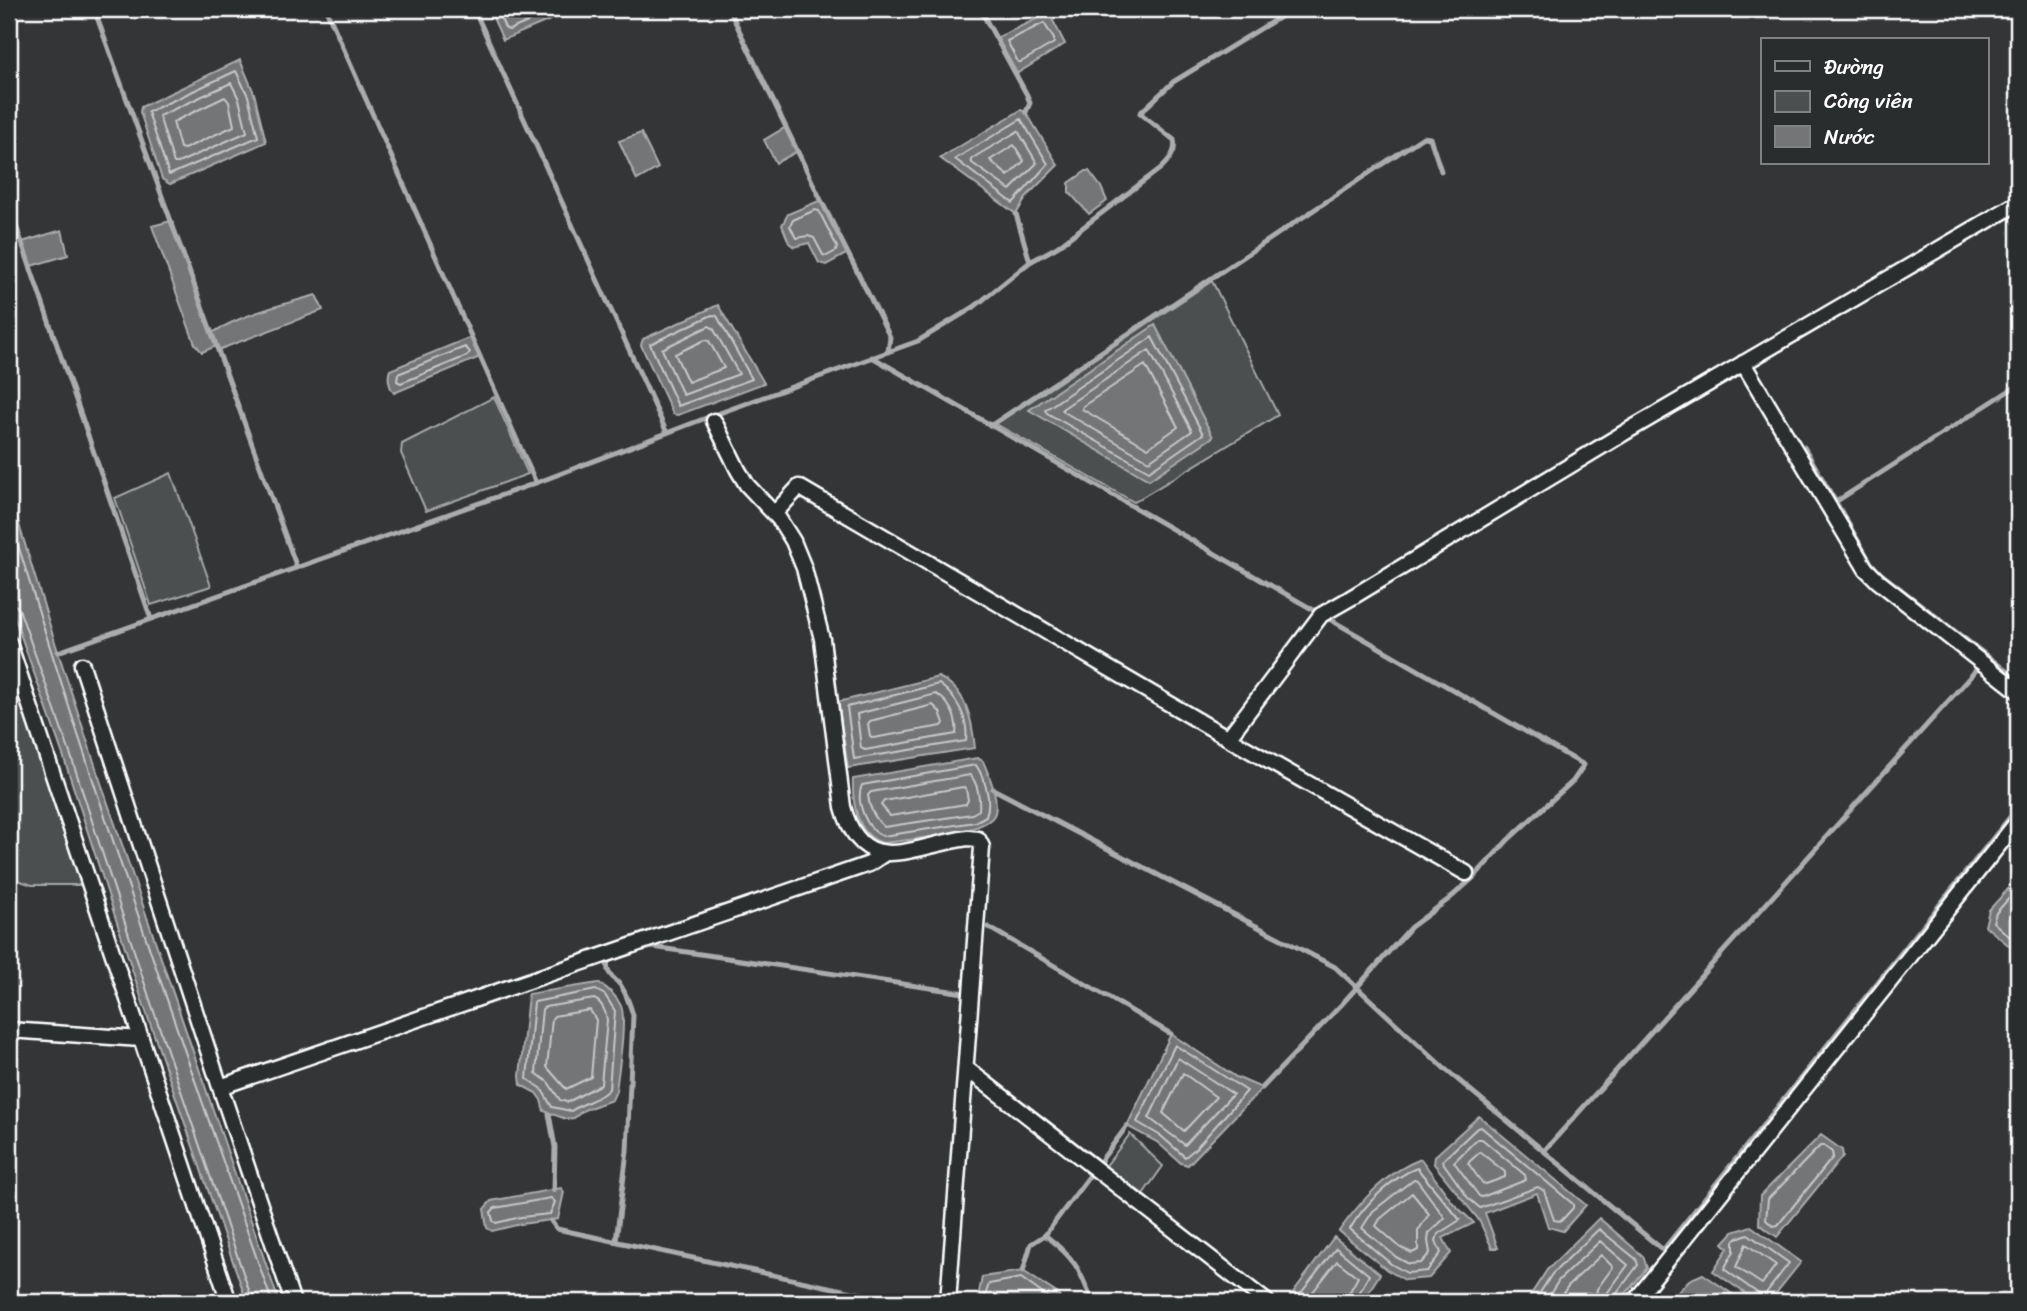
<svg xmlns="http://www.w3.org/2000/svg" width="2027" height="1311" viewBox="0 0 2027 1311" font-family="Sriracha,sans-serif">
<rect width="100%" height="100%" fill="#333536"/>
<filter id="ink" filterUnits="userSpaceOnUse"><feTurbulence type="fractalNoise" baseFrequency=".0143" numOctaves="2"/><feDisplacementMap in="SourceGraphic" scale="14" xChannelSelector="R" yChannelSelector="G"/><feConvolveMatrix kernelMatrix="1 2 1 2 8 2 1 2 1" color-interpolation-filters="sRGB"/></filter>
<g filter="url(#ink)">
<!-- green -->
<path fill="#4c4f50" stroke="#a6a7a8" stroke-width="2" d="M1212,281L1278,415L1134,502L996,424Z
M494,397L528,474L426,511L401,453L402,444Z
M171,473L211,586L151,605L115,498Z
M9,668L81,885H32L9,877Z
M1130,1134L1163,1166L1143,1194L1105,1167Z"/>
<!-- water -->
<path fill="#737576" stroke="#abacad" stroke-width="2" d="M489,9H576L503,40Z
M1049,13L1065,44L1016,74L996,38Z
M240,60L254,93L266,142L170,184L162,179L140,112L141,107Z
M1021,110L1026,112L1058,165L1028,195L1016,214L940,158Z
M786,127L798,151L776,163L764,140Z
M641,133L658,168L637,180L619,141Z
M1086,171H1089L1101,187L1107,201L1089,214L1069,192V183Z
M821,200L848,253L826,265L819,263L809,243L794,247L789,243L782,225L788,214Z
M171,221L212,333C243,314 281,305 316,295L323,310L218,350L216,346L202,352L195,344L152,226Z
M62,230L68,255L31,266L22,242Z
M718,305L764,383L678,415L673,414L641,345L643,339Z
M1155,325L1213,437L1149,480L1029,410Z
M471,337L480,357L394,393C389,387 387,377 390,370Z
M9,492L58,652L102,786L279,1302H247L142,1000L63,755L9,602Z
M938,677C967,689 972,720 975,748L848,768L838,702Z
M977,758L983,761C989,776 999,796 995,813C990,834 904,840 883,843C857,836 852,803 853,779Z
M2018,878V953L1985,926L1989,910Z
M598,983C608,988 616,995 621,1006C627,1021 618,1073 616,1091L612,1100L584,1110L574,1118L566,1119L544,1111L541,1100L536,1093L521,1085L520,1076L528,994Z
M1171,1034L1236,1077L1262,1088L1188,1165L1181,1163L1157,1142L1127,1126Z
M1479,1116L1586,1205L1563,1231L1548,1227L1537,1193L1485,1213L1498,1248H1492L1479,1220L1434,1164L1435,1156Z
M1821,1135L1842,1150L1843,1156L1777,1237L1759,1224L1760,1196Z
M1421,1159L1453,1203L1474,1223L1443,1238L1451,1253L1429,1278L1405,1280L1387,1270L1339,1231C1361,1201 1386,1172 1421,1159Z
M561,1188L564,1192L558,1219L521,1224L492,1231L487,1228L484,1209L491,1201Z
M1599,1218L1643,1256L1647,1268L1619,1302H1526L1547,1270Z
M1751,1226L1801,1262L1769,1302H1758L1713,1271L1728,1248L1723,1243L1733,1232Z
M1334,1237L1380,1274L1362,1302H1286Z
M1023,1271L1058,1294L1062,1302H961L978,1298L982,1277Z
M1703,1274L1744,1302H1669L1689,1280Z"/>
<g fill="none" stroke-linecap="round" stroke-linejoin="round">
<!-- shore -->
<path stroke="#c7c8c8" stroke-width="2" d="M497,9L505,28L509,30L558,9
M1044,23L1054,39V43L1021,62H1018L1007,41Z
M236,71L248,96L258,137L169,175L148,112Z
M231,83L239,99L247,132L178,163H174L159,116Z
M225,97L229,102L234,126L184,149L180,148L173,122Z
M1021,119L1048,164L1013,203L955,159Z
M1018,131L1037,163L1010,190L972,163L971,159Z
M1014,145L1024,161L1008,176L990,160Z
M815,210L819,211L837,247L836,251L827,256L823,255L814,238L808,236L796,238L790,226L793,220Z
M712,315L717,316L752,379L678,406L650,344Z
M709,326L713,328L739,374L683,395L662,349Z
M1152,337L1203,434L1149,471L1047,413L1045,410Z
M705,340L709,341L724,368L688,382L675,354Z
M465,347L470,352L467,356L401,383L397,381L398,374Z
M1149,350L1192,431L1149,461L1064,412L1062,409Z
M1145,365L1178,427L1148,448L1082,409L1083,406Z
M9,515C89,780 181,1041 272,1302
M9,604L15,605L19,609L70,753L149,997L253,1302
M939,684C957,697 969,719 966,741L854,759L847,707Z
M936,694C950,702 958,719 956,734L865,750L861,748L857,714Z
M933,705L940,712L944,723L942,726L873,738L870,736L868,724L870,721Z
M976,765C985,779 992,800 986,816L975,822L883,836C866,830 855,801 862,785Z
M970,775C978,783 980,798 979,810L972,814L884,827C875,819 869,807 868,795L871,792Z
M963,787L966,789L968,800L966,804L890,816L881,805L884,801Z
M2018,888L1996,913L1993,922L2018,944
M596,990L605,995L615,1011L609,1089C601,1099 582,1103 571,1111L552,1107L541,1088L527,1079L534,1002Z
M594,999C602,1002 606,1012 607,1020L601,1084L568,1102L560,1100L548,1082L536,1073L542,1009L545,1007Z
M590,1010L596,1020L591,1077L566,1089L547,1067L552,1019L554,1016Z
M1175,1045L1247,1091L1195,1149L1185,1157L1161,1136L1137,1122Z
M1178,1058L1233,1094L1185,1145L1149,1118Z
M1183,1073L1216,1097L1184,1131L1163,1113Z
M1481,1127L1573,1204V1208L1561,1221L1554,1220L1544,1191L1538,1187L1480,1208L1468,1198L1442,1161L1477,1128Z
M1477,1139H1482L1525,1175L1526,1180L1482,1197L1479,1196L1454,1162Z
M1820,1146H1824L1832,1152L1833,1157L1778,1225L1773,1226L1766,1220L1768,1199Z
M1480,1152L1505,1172V1177L1486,1184L1482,1183L1468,1163Z
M1417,1168L1460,1220L1438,1234L1436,1241L1441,1253L1427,1271L1407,1273L1391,1264L1350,1229C1363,1206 1392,1177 1417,1168Z
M1414,1179L1417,1180L1445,1218L1429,1233L1428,1241L1430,1253L1421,1263L1409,1264L1396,1257L1362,1228L1373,1211Z
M1412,1193L1429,1214L1418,1231V1250L1412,1253L1401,1248L1376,1226L1380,1219Z
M551,1198L555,1202L550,1214L521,1217L496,1223L493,1221L491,1212L495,1208Z
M1748,1234L1789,1263L1763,1297L1724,1269L1734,1251V1241L1737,1238Z
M1746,1244L1776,1265L1762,1284L1736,1267Z
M983,1302L989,1284L1021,1278L1054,1302
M1294,1302L1336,1248L1369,1275L1357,1297V1302
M1305,1302L1337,1261L1358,1277L1349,1293L1348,1302
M1534,1302L1552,1274L1599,1229L1636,1259L1638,1265L1615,1296L1614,1302
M1545,1302L1559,1280L1600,1241L1628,1265L1608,1292L1605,1302
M1557,1302L1568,1286L1601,1255L1613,1267L1597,1289L1595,1302"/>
<!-- stream -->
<path stroke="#abacad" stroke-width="5" d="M94,9L297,568
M326,9L536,483
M474,9L667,433
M729,9L821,200L884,325L890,337L888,352
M980,9L1027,95L1030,103L1026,112
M9,205L151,619
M1016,214L1030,262
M872,357L1584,765L1573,781L1508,840L1473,878L1449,899L1411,927L1341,1005L1262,1088
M990,426L1423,137L1430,138L1441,171
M1804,447L1871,563L1880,573L2018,680
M1837,501L2018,385
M58,652L536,483L706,418L918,341L974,307L1030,262L1057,247L1161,168C1169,160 1177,152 1174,140L1140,113L1173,82L1293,9
M993,789L1335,967L1445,1069L1663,1250L2018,807
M988,927L1171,1034
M638,950L653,947L964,993
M612,959L608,961C605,974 614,977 621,986C627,995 630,1005 633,1015L627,1151L616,1241
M1012,1095L1100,1163
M549,1114L555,1147L554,1190
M1544,1151L1978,668
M551,1221L557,1229L899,1302
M1045,1235C1074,1258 1080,1268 1092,1302
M1023,1271L1031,1244L1045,1235L1127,1126"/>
<defs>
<path id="street" d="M1743,363L1866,569L1878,581L2018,691
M714,421L738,470L747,485L779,519L793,541L804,568L822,639L843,807C863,881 914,845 968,838L978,839L982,847L948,1302
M774,514L799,487L1228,738L1466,873
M9,643L229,1302
M82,665L220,1087L293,1302
M1228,738L1321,615L1349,599L1629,430L2018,203
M9,1030L141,1039
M967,1069L1267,1302
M220,1087L869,864L884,854
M1634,1302L2018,821"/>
</defs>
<!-- street casing -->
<use href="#street" stroke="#fff" stroke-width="19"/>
<!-- street -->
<use href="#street" stroke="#2a2d2e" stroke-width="14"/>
</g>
</g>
<!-- margin -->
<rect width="2027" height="1311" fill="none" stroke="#2a2d2e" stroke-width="35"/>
<rect x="18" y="18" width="1992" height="1276" fill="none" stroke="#fff" stroke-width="2.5" filter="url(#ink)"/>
<!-- legend -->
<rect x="1761" y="38" width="228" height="126" fill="#2a2d2e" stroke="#7f8182" stroke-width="2"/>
<rect x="1775" y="61" width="35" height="10" fill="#2a2d2e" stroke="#7f8182" stroke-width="2"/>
<text x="1824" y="74" font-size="21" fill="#ffffff">Đường</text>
<rect x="1775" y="91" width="35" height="21" fill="#4c4f50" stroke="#7f8182" stroke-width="2"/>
<text x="1824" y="108" font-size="21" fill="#ffffff">Công viên</text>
<rect x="1775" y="126" width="35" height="21" fill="#737576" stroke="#7f8182" stroke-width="2"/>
<text x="1824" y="144" font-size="21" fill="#ffffff">Nước</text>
</svg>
